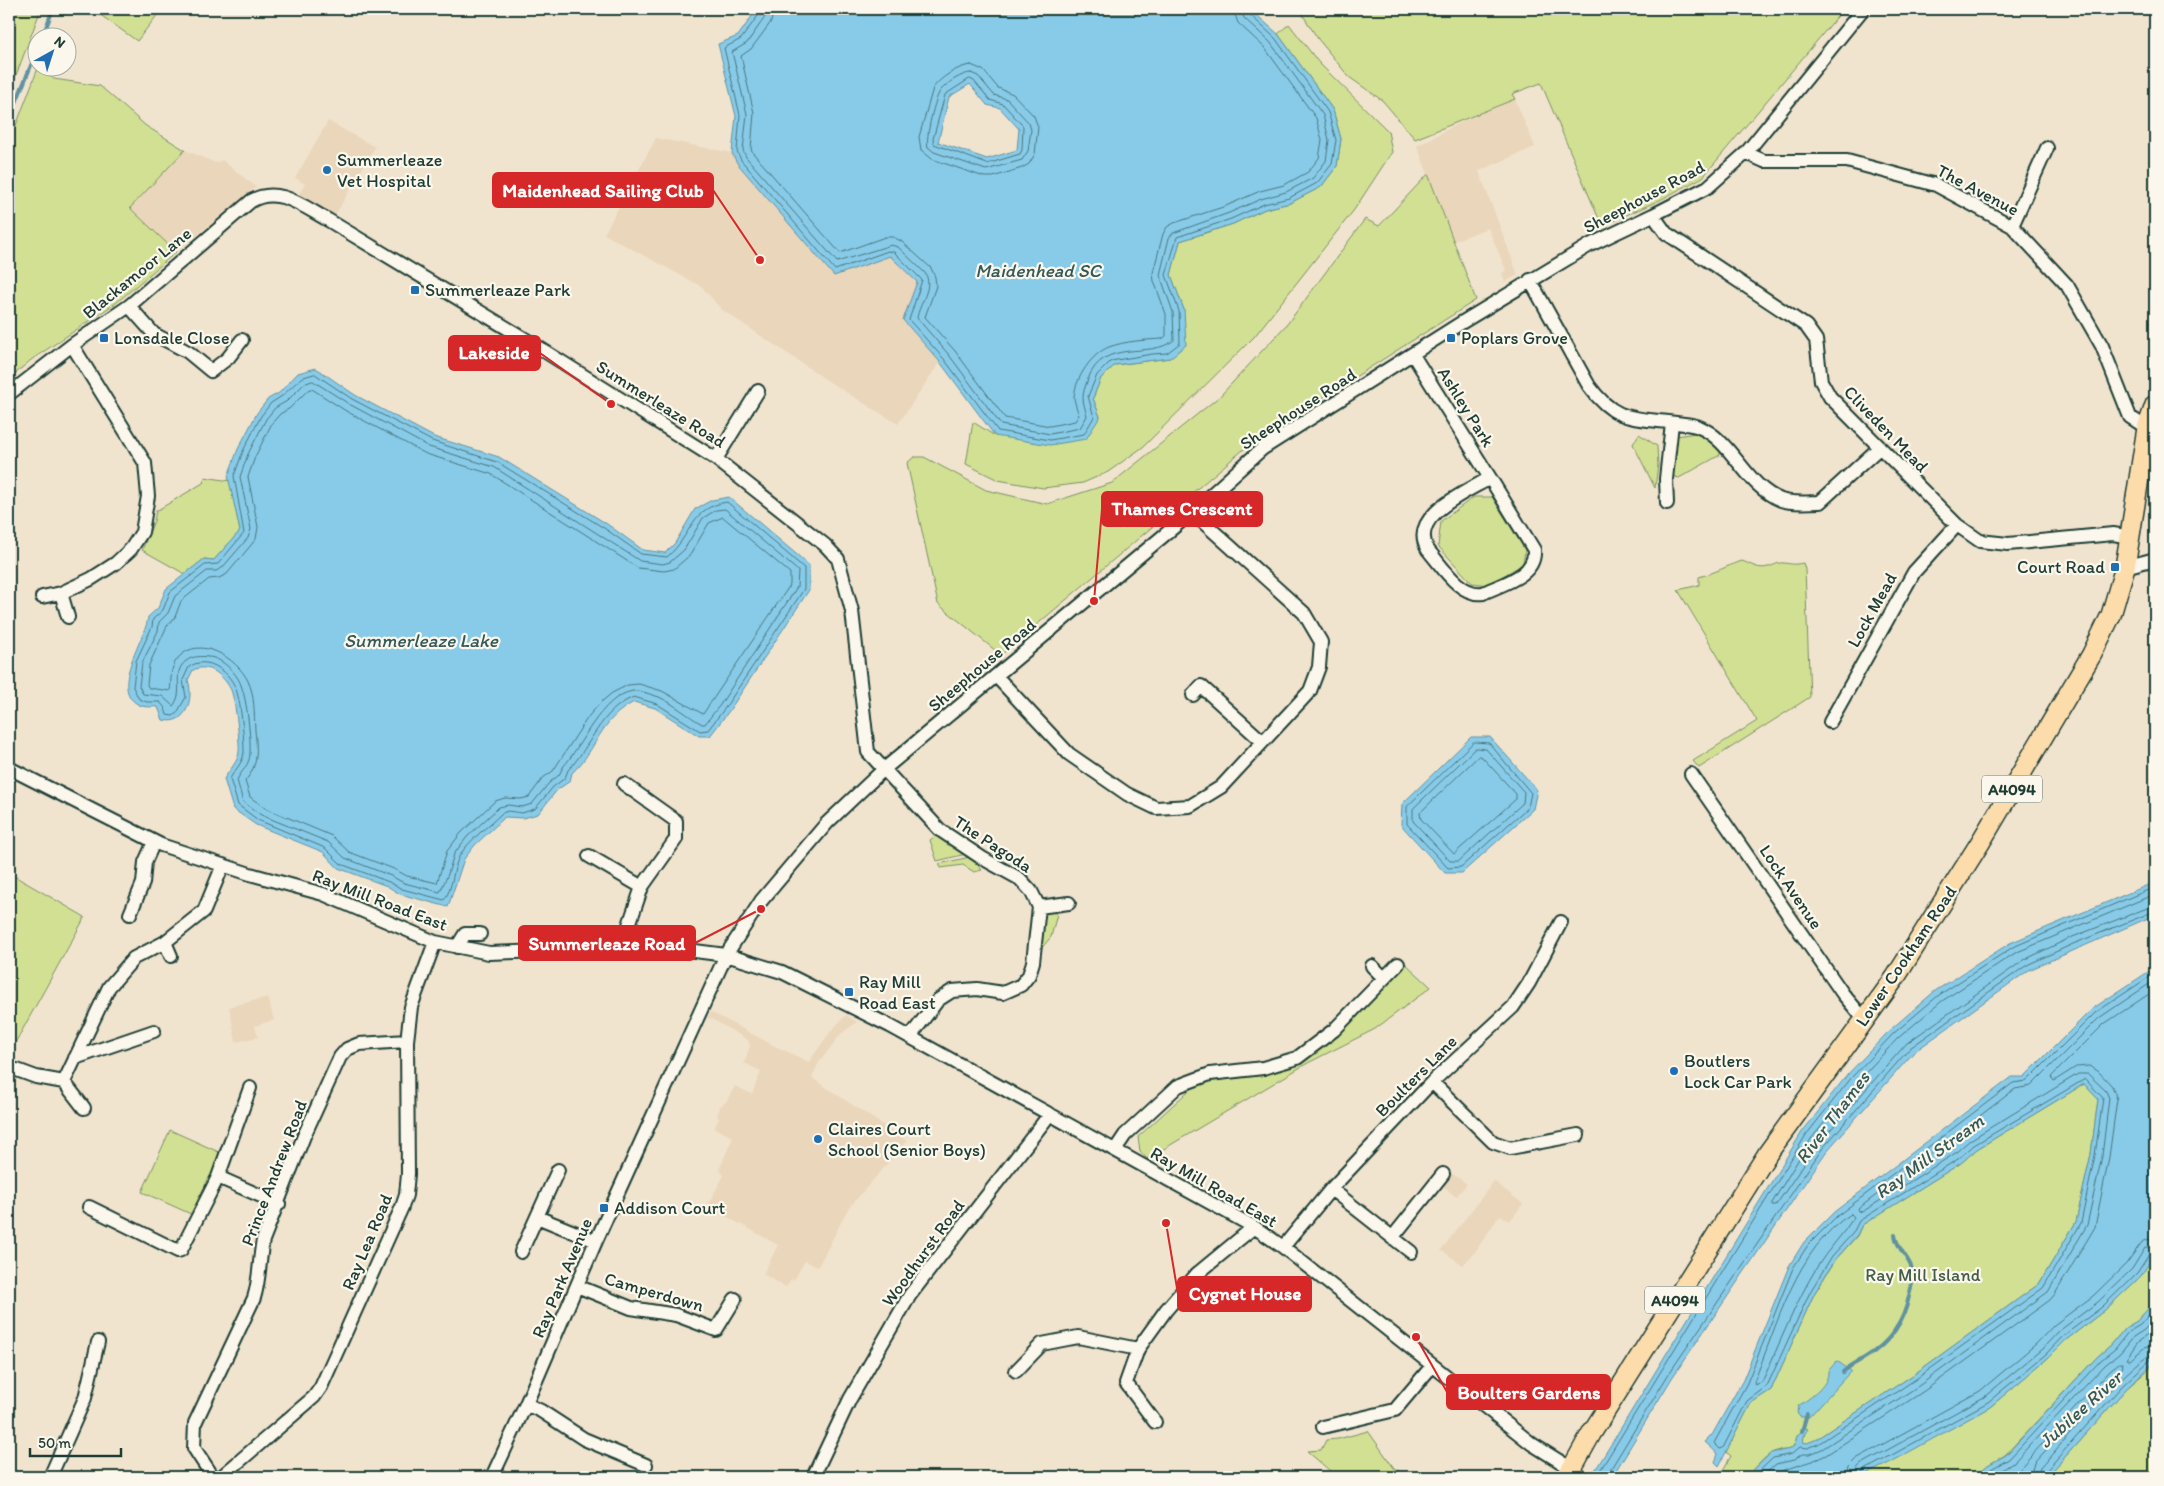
<svg xmlns="http://www.w3.org/2000/svg" width="2164" height="1486" viewBox="0 0 2164 1486" font-family="Itim,sans-serif">
<rect width="100%" height="100%" fill="#f1e4cf"/>
<filter id="ink" filterUnits="userSpaceOnUse"><feTurbulence type="fractalNoise" baseFrequency=".02" numOctaves="2"/><feDisplacementMap in="SourceGraphic" scale="10" xChannelSelector="R" yChannelSelector="G"/><feConvolveMatrix kernelMatrix="1 2 1 2 8 2 1 2 1" color-interpolation-filters="sRGB"/></filter>
<g filter="url(#ink)">
<!-- built -->
<path fill="#ead6bb" d="M1515,99L1535,147L1479,171L1518,275L1505,282L1502,273L1506,270L1488,228L1454,241L1417,146L1457,124Z
M328,121L375,147L334,217L298,195L305,184L295,178Z
M656,138L732,153L737,163L820,259L890,256L918,282L903,320L940,362L898,424L831,383L721,309L702,287L604,234Z
M185,150L216,163L222,160L256,187L176,252L130,208Z
M268,997L274,1020L255,1026L258,1037L236,1042L229,1007Z
M711,1012L773,1045L809,1062L830,1032L846,1015L857,1022L841,1034L818,1064L812,1078L907,1141L848,1209L818,1267L805,1261L794,1280L791,1279L786,1287L763,1274L778,1245L707,1206L724,1175L719,1170L733,1137L714,1128L719,1119L717,1115L721,1105L726,1102L735,1086L752,1094L761,1071L744,1063L750,1046L748,1040L710,1018L707,1019Z
M1450,1172L1467,1184L1456,1197L1441,1184Z
M1494,1181L1523,1204L1510,1221L1500,1215L1475,1252L1463,1265L1441,1250Z"/>
<!-- green -->
<path fill="#d2e093" stroke="#788e64" d="M9,9H41L9,94Z
M92,9H162L137,41Z
M1299,9H1839L1842,11L1703,177L1660,200L1602,226L1541,83L1512,94L1515,99L1415,139L1383,101L1349,77L1318,39Z
M1289,24L1319,63L1388,131L1392,152L1354,210L1254,337L1143,447L1108,472L1083,483L1043,488L998,480L966,464L973,422L995,436L1100,417L1093,398L1101,378L1115,365L1170,358L1184,310L1171,275L1180,241L1233,224L1265,209L1290,203L1321,187L1337,166L1341,139L1333,110L1278,34Z
M38,68L54,79L100,86L146,126L185,150L130,208L176,252L116,303L31,360L9,379V144Z
M1428,174L1476,300L1250,444L1001,655L938,604L907,463L914,457H924L986,490L1047,504L1112,483L1220,396L1288,323L1365,219L1379,226Z
M1696,433L1712,442L1720,449V455L1679,478L1672,476L1676,436Z
M1639,434L1657,446L1658,465L1655,488L1633,444Z
M205,477L230,481L240,531L214,560L204,559L185,574L142,550L154,521L156,511L203,483Z
M1474,497H1492L1525,550L1523,564L1488,585L1472,583L1438,546L1441,521Z
M1742,561C1751,564 1758,570 1768,567C1773,566 1778,562 1784,563C1793,564 1793,565 1803,563L1805,569L1810,697L1699,768L1693,761L1757,721L1678,590L1699,585V577C1715,573 1726,566 1742,561Z
M938,834L966,854L937,861L930,840Z
M970,857L982,870L974,872L963,865L941,868L939,864Z
M9,873L85,917L9,1054Z
M1047,910H1053L1057,914L1051,937L1039,951L1042,914Z
M1405,963L1431,987L1375,1029L1306,1064L1147,1159L1140,1151L1138,1137L1196,1084L1220,1079L1266,1075L1308,1058L1350,1023Z
M2084,1084L2098,1099L2091,1154L2076,1222L2039,1284L1913,1375L1815,1440L1807,1444L1803,1442L1805,1432L1797,1436C1792,1458 1783,1445 1770,1454C1761,1460 1754,1470 1746,1477H1719L1731,1456L1726,1452L1751,1403L1771,1390L1814,1294L1836,1259L1857,1236L1862,1225L1961,1163L1977,1149Z
M170,1130L221,1153L193,1215L142,1192Z
M2155,1253V1301L2137,1321L2125,1328L2111,1345L2097,1357L2005,1455L1988,1465L1974,1477H1861L1990,1407L2049,1357L2066,1340L2105,1310L2141,1276Z
M2155,1364V1477H2047L2126,1389Z
M1368,1431L1394,1468L1408,1477H1337L1307,1451L1321,1450L1326,1440L1338,1439Z"/>
<!-- water -->
<path fill="#88cbe9" stroke="#5e92a1" fill-rule="evenodd" d="M757,9H1250L1278,34L1333,110L1341,139L1337,166L1321,187L1290,203L1265,209L1233,224L1180,241L1171,275L1184,310L1186,345L1170,358L1115,365L1101,378L1093,398L1100,417L1086,439L1050,445L995,436L940,362L903,320L917,282L890,256L834,276L737,163L732,153L736,116L718,44L738,36ZM970,84L987,105L1000,108L1019,129L1017,150L987,159L938,142L949,97Z
M316,368L355,395L434,437L499,457L607,524L643,550L665,553L675,543L695,509L712,500L729,497L809,565V590L729,711L710,736H699L655,708L634,702C598,721 598,749 572,773L570,781L557,790L538,814L523,818L505,817L475,845L464,859L448,907L400,894L387,886L338,868L323,852L256,825L233,809L224,779C229,770 238,762 239,752C240,741 235,696 230,688C222,674 208,663 193,670L188,680C194,698 187,726 163,720L158,707C153,706 148,708 142,706C105,693 147,637 148,617L158,608L166,589L204,559L214,560L240,531L228,476L238,449L257,413L268,399L279,393L298,373Z
M1471,737H1490L1537,790L1533,809L1462,873H1445L1401,825L1402,804Z
M2155,882V915L2029,970L1914,1052L1826,1152L1672,1378L1612,1477H1591L1802,1132L1848,1074L1890,1030L1935,991L2010,943Z
M2154,968L2155,1253L2141,1276L2105,1310L2066,1340L2049,1357L1990,1407L1893,1461L1861,1477H1746L1771,1453L1790,1449L1795,1445L1797,1436L1804,1428L1808,1429L1803,1436V1442L1807,1443L1815,1440L1913,1375L2039,1284L2076,1222L2091,1154L2098,1099L2084,1084L1977,1149L1961,1163L1862,1225L1857,1235L1836,1259L1828,1271L1814,1294L1771,1390L1751,1403L1719,1466L1715,1462L1718,1454L1705,1442L1712,1435L1743,1380L1789,1266L1804,1242L1834,1212L2012,1077H2024L2092,1009Z
M2155,1301V1362L2126,1389L2047,1477H1974L1988,1465L2006,1455L2097,1357L2111,1345L2125,1328L2137,1321Z
M1837,1361L1851,1371L1809,1417H1800L1797,1413L1799,1408L1798,1406C1810,1398 1829,1386 1828,1371Z"/>
<g fill="none" stroke-linecap="round" stroke-linejoin="round">
<!-- shore -->
<path stroke="#49767c" stroke-width="1" d="M760,9V13L741,39L724,48L740,115L737,151L741,160L835,270L888,251L894,252L922,280L909,320L944,359L998,431L1050,440L1084,434L1094,417L1088,396L1097,375L1111,361L1152,354L1167,353L1180,343L1179,311L1166,275L1177,237L1231,219L1264,204L1289,198L1317,183L1332,164L1336,140L1328,112L1275,38L1249,14L1247,9
M767,9L765,17L747,43L732,52L747,114L743,150L746,157L837,262L891,245L898,247L925,273C934,287 919,304 917,318L949,355L1001,425L1050,434L1080,428L1087,416C1082,398 1081,397 1088,379C1104,337 1150,360 1174,340L1173,312L1160,275L1169,238L1173,233L1229,213L1261,199L1286,192L1313,178L1326,161L1329,140L1323,115L1270,42L1244,18L1241,9
M774,9L771,22L751,49L741,56L754,113L751,149L753,153L840,253L885,237H893L901,241L931,268L935,277L936,286L925,317L955,351L1005,418L1050,426L1075,421L1079,415C1077,409 1074,402 1074,396C1076,378 1091,354 1109,347C1125,341 1145,340 1162,339L1166,336V314L1154,281L1153,273L1163,234L1167,227L1174,223L1226,206L1260,191L1284,185L1308,172L1319,158L1322,140L1316,118L1264,47L1238,23L1233,9
M971,65L983,70L998,88L1013,94L1034,116L1038,127L1035,154L1029,164L1022,168L993,177H984L932,159L921,150L919,137L933,88C940,78 958,66 971,65Z
M971,73L978,76L994,95L1007,99L1029,123L1031,130L1028,151L1022,160L986,170L934,152L928,147C925,139 935,96 941,90C947,83 962,73 971,73Z
M970,79L974,81L990,100L1003,104L1023,126L1022,150L1020,154L987,164L934,144L933,139L945,95Z
M315,374L352,399L432,441L497,462L604,528L641,554L667,557C693,535 689,508 727,502L804,568V589L725,708L708,730L700,731L657,704L634,697C600,710 591,747 568,770L565,778L553,787L535,809L522,813L508,811L502,813C489,826 470,839 460,855C452,869 454,887 444,900L402,889L389,882L341,864L325,848L258,820L238,805L230,779C234,770 243,764 244,752C244,739 241,699 235,687C228,670 206,655 189,667L183,680L186,697L177,713L173,716L167,715L165,708L160,702H147L139,699L133,687L136,661L152,627L153,619L163,610L170,592L205,565L218,564L244,533L234,476L243,451L261,416L271,403L282,396L301,378Z
M313,381L349,404L429,447L494,467L640,561L663,564L670,562L684,550L703,518L716,510L725,509L798,571L797,587L720,705L705,724H702C688,716 674,704 659,697C652,695 640,690 633,691C601,696 582,746 563,767L559,775L549,783L532,804L522,807L508,805L499,807L467,837L454,854L448,874L440,892L404,883L391,876L345,858L328,842L261,815L243,802L237,780C241,771 250,765 250,753C251,738 247,700 241,685C237,673 221,657 208,657C200,656 193,656 186,661C170,674 186,690 173,706L162,696L143,694L139,686L142,663L158,631L159,622L168,613L175,596L207,571H216L222,568L248,538L251,529L240,477L248,454L266,419L275,408L287,401L304,384Z
M312,389L346,411L426,454L491,474L638,568L664,571L674,569L690,555L709,523L723,517L790,573V585L703,714L662,691L639,684L628,685L612,693L600,703L588,717L553,771L543,778L529,797L521,799L505,798L495,801L461,833L447,851L437,883L407,876L394,869L349,852L332,836L265,808L250,797L245,781C259,765 257,750 255,730C254,714 255,695 248,681C237,658 199,634 178,658C169,669 172,679 170,691L149,688L147,685L149,665L167,626L175,617L181,601L209,579L219,578L227,574L256,539L258,527L248,477L255,457L272,423L280,414L290,408L308,390Z
M1474,742L1489,743L1531,793L1528,807L1461,867L1448,868L1407,824V807Z
M1476,748L1486,749L1524,792L1523,803L1459,861H1450L1413,821V809Z
M1479,756L1482,757L1516,794V799L1454,854L1421,819L1420,813Z
M2155,894L2015,953L1942,1001L1898,1038L1857,1082L1811,1139L1772,1203V1205H1776L1817,1145L1907,1043L2024,960L2070,938L2155,905
M1851,1214L1854,1217C1843,1235 1828,1249 1817,1267C1795,1303 1780,1343 1762,1382L1755,1385L1754,1382C1777,1326 1796,1248 1851,1214Z
M2155,1329L2137,1343L2126,1359L2130,1360L2144,1348L2155,1345
M1596,1477L1806,1135L1852,1077L1894,1033L1939,995L2013,947L2155,887
M1608,1477L1610,1470L1668,1375L1822,1149L1910,1048L2027,965L2073,944L2155,911
M1753,1477L1773,1458L1792,1454L1800,1447L1808,1448L1818,1444L1916,1379L2043,1288L2081,1223L2095,1155L2103,1098L2085,1079L1974,1145L1958,1159L1859,1221L1853,1233L1832,1256L1810,1292L1767,1386L1747,1401L1723,1448L1720,1449L1714,1443L1747,1383L1793,1268L1808,1245L1837,1216L2013,1083L2027,1081L2095,1013L2155,973
M1762,1477L1776,1464L1794,1460L1802,1454H1810L1822,1449L1920,1385L2048,1292L2087,1225L2102,1156L2109,1098L2106,1091L2088,1074H2078L1970,1140L1954,1154L1862,1212L1859,1211L1858,1209L2015,1089L2031,1086L2099,1018L2155,980
M1773,1477C1785,1466 1810,1464 1826,1455L1924,1391L2050,1300L2055,1294L2095,1227L2109,1157L2117,1099L2112,1086L2098,1071L2089,1066L2076,1067L2054,1081L2051,1077L2104,1024L2155,990
M1846,1477L1848,1467L1856,1459L1980,1391L2036,1344L2054,1325L2093,1296L2126,1264L2142,1242L2155,1237
M1854,1477L1855,1471L1860,1465L1984,1397L2042,1349L2059,1331L2098,1302L2132,1269L2145,1248L2155,1245
M1860,1477L1863,1471L1988,1402L2046,1354L2063,1336L2102,1307L2137,1273L2150,1253L2155,1251
M1981,1477L1991,1469L2009,1459L2101,1360L2115,1349L2128,1332L2140,1325L2155,1308
M1991,1477L2013,1463L2105,1365L2120,1353L2133,1337L2144,1330L2155,1318
M2005,1477L2019,1469L2110,1370L2119,1363H2122L2123,1367L2034,1463L2030,1477
M2037,1477L2040,1468C2057,1449 2137,1354 2155,1353
M2044,1477L2045,1472L2122,1386L2150,1360L2155,1359"/>
<!-- stream -->
<path stroke="#5e92a1" stroke-width="4" d="M42,38L53,9
M9,120L38,48
M1843,1372C1850,1365 1858,1362 1866,1357C1889,1343 1904,1322 1909,1296C1911,1288 1914,1278 1912,1269C1908,1256 1897,1249 1895,1235
M1802,1431L1807,1414"/>
<defs>
<path id="street" d="M1746,153L1764,161H1847L1936,185L2012,226L2067,285L2102,346L2130,417L2147,428
M1653,215L1666,233L1806,326L1816,340L1821,381L1830,397L1957,525L1980,541L2008,544L2113,534L2131,537
M2012,226L2047,148
M1530,280L1589,386C1617,424 1634,417 1676,423C1683,424 1693,424 1699,427C1733,441 1745,486 1781,500C1792,504 1808,502 1820,502L1879,448
M129,306L154,334L188,352L211,371L228,358L242,340
M1413,355L1490,478
M9,394L72,345L129,306L251,201C278,185 304,207 328,220L530,342L716,459L825,545L838,559L852,611L868,752L940,830L982,858L1020,879L1031,891L1039,907L1033,962L1029,975L1021,985L1003,993L977,989L952,991L938,1000L910,1037
M716,459L758,391
M1490,478L1534,550C1536,576 1502,584 1483,593C1460,597 1441,565 1428,550C1407,516 1467,492 1490,478Z
M1667,503L1666,479L1672,423
M2125,567L2155,559
M42,597L61,593
M68,617L61,593L91,579L116,563L131,549L142,532L148,496L145,463L72,345
M996,676L1069,754L1127,794L1156,808L1190,806L1221,787L1310,691L1319,667L1321,642L1304,613L1192,512
M1193,695L1201,686L1262,741
M1830,722L1914,572L1957,525
M9,768L161,845L250,874L323,894L435,942L489,953L629,948L687,950L726,955L782,972L890,1026L1254,1227L1283,1247L1532,1444L1572,1469
M1691,774L1843,994L1859,1013L1866,1017
M624,784L676,821V839L642,887L628,928L629,948
M589,856L642,887
M1039,907L1069,903
M130,914L143,883L145,862L154,842
M457,947L465,934H480
M171,956L165,942L204,911L223,865
M1372,966L1384,978
M75,1058L154,1031
M17,1070L36,1077L64,1082
M1432,1082L1493,1142L1510,1148L1578,1135
M84,1108L64,1082L109,987L134,958L165,942
M1115,1150L1125,1135L1178,1086L1210,1074L1263,1068L1297,1058L1334,1030L1398,964
M218,1177L279,1204
M1331,1189L1411,1252
M89,1207L178,1251L181,1250L218,1177L250,1088
M537,1217L596,1241
M1392,1238L1443,1174
M1283,1247L1331,1189L1432,1082L1513,1007L1529,983L1561,922
M521,1252L558,1170
M577,1286L631,1308L676,1315L716,1330L735,1299
M1138,1349L1126,1383L1155,1422
M1016,1371L1042,1344L1078,1337L1138,1349L1166,1310L1197,1274L1254,1227
M526,1404L541,1411L584,1439L646,1465
M1323,1427L1395,1410L1432,1366
M50,1477L85,1398L98,1342
M213,1477L194,1448L195,1423L254,1298C260,1279 259,1260 263,1240L304,1136L340,1057L347,1049L359,1044L407,1041
M221,1477L314,1397L321,1387L402,1207L406,1195L408,1174L407,1041L411,1007L435,942
M492,1477L526,1404L596,1241L726,955L761,901L827,823L883,770L1192,512L1262,449L1461,323L1590,245L1653,215L1708,187L1746,153L1863,9
M813,1477L850,1399L910,1295L1050,1114"/>
<path id="primary" d="M1567,1477L1591,1434L1768,1153L1895,978L1980,843L2092,654L2111,615L2125,567L2147,428L2155,405"/>
</defs>
<!-- street casing -->
<use href="#street" stroke="#1f3d34" stroke-width="16"/>
<!-- primary casing -->
<use href="#primary" stroke="#1f3d34" stroke-width="22"/>
<!-- street -->
<use href="#street" stroke="#fbf7ec" stroke-width="12"/>
<!-- primary -->
<use href="#primary" stroke="#fddcac" stroke-width="19"/>
</g>
</g>
<!-- markers -->
<g fill="#1f6fb2" stroke="#fbf7ec" stroke-width="2">
<circle cx="327" cy="170" r="5"/>
<rect x="410" y="285" width="10" height="10" rx="2.5"/>
<rect x="99" y="333" width="10" height="10" rx="2.5"/>
<rect x="1446" y="333" width="10" height="10" rx="2.5"/>
<rect x="2110" y="562" width="10" height="10" rx="2.5"/>
<rect x="844" y="987" width="10" height="10" rx="2.5"/>
<circle cx="1674" cy="1071" r="5"/>
<circle cx="818" cy="1139" r="5"/>
<rect x="599" y="1203" width="10" height="10" rx="2.5"/>
</g>
<g text-anchor="middle" stroke-width="4.5" stroke-linejoin="round" paint-order="stroke">
<!-- shield labels -->
<g fill="#fbf7ec" stroke="#61756b" stroke-width="1">
<rect x="1982" y="775.5" width="60" height="27" rx="4"/>
<rect x="1645" y="1286.5" width="60" height="27" rx="4"/>
</g>
<g font-size="16" font-weight="bold" fill="#1f3d34">
<text x="2012" y="795">A4094</text>
<text x="1675" y="1306">A4094</text>
</g>
<!-- poi labels -->
<g font-size="18" fill="#1f3d34" stroke="#fbf7ec" text-anchor="start">
<text x="337" y="166">Summerleaze<tspan x="337" dy="21">Vet Hospital</tspan></text>
<text x="425" y="296">Summerleaze Park</text>
<text x="114" y="344">Lonsdale Close</text>
<text x="1461" y="344">Poplars Grove</text>
<text x="2105" y="573" text-anchor="end">Court Road</text>
<text x="859" y="988">Ray Mill<tspan x="859" dy="21">Road East</tspan></text>
<text x="1684" y="1067">Boutlers<tspan x="1684" dy="21">Lock Car Park</tspan></text>
<text x="828" y="1135">Claires Court<tspan x="828" dy="21">School (Senior Boys)</tspan></text>
<text x="614" y="1214">Addison Court</text>
</g>
<!-- street labels -->
<g font-size="18" fill="#1f3d34" stroke="#fbf7ec">
<text transform="translate(1978 190) rotate(28)" y="6">The Avenue</text>
<text transform="translate(1644 197) rotate(-28)" y="6">Sheephouse Road</text>
<text transform="translate(137 273) rotate(-39)" y="6">Blackamoor Lane</text>
<text transform="translate(661 404) rotate(32)" y="6">Summerleaze Road</text>
<text transform="translate(1466 407) rotate(58)" y="6">Ashley Park</text>
<text transform="translate(1298 409) rotate(-33)" y="6">Sheephouse Road</text>
<text transform="translate(1886 429) rotate(46)" y="6">Cliveden Mead</text>
<text transform="translate(1872 610) rotate(-61)" y="6">Lock Mead</text>
<text transform="translate(982 665) rotate(-40)" y="6">Sheephouse Road</text>
<text transform="translate(993 844) rotate(33)" y="6">The Pagoda</text>
<text transform="translate(1791 887) rotate(56)" y="6">Lock Avenue</text>
<text transform="translate(380 900) rotate(21)" y="6">Ray Mill Road East</text>
<text transform="translate(1906 956) rotate(-56)" y="6">Lower Cookham Road</text>
<text transform="translate(1416 1076) rotate(-45)" y="6">Boulters Lane</text>
<text transform="translate(274 1173) rotate(-69)" y="6">Prince Andrew Road</text>
<text transform="translate(1214 1187) rotate(30)" y="6">Ray Mill Road East</text>
<text transform="translate(367 1242) rotate(-67)" y="6">Ray Lea Road</text>
<text transform="translate(923 1253) rotate(-54)" y="6">Woodhurst Road</text>
<text transform="translate(562 1278) rotate(-67)" y="6">Ray Park Avenue</text>
<text transform="translate(654 1292) rotate(16)" y="6">Camperdown</text>
</g>
<!-- park labels -->
<g font-size="18" fill="#435e47" stroke="#fbf7ec">
<text x="1923" y="1281">Ray Mill Island</text>
</g>
<!-- water labels -->
<g font-size="19" font-style="italic" fill="#345958" stroke="#fbf7ec">
<text x="1038" y="277">Maidenhead SC</text>
<text x="421" y="647">Summerleaze Lake</text>
<text transform="translate(1832 1117) rotate(-53)" y="7">River Thames</text>
<text transform="translate(1929 1156) rotate(-36)" y="7">Ray Mill Stream</text>
<text transform="translate(2080 1409) rotate(-42)" y="7">Jubilee River</text>
</g>
</g>
<!-- callouts -->
<path fill="none" stroke="#d62828" stroke-width="2" d="M760 260L713 190M611 404L540 353M1094 601L1102 509M761 909L695 943M1166 1223L1178 1294M1416 1337L1447 1392"/>
<g fill="#d62828" stroke="#fbf7ec" stroke-width="2">
<circle cx="760" cy="260" r="5"/>
<circle cx="611" cy="404" r="5"/>
<circle cx="1094" cy="601" r="5"/>
<circle cx="761" cy="909" r="5"/>
<circle cx="1166" cy="1223" r="5"/>
<circle cx="1416" cy="1337" r="5"/>
</g>
<g fill="#d62828" stroke="#d62828" stroke-width="2">
<rect x="493" y="173" width="220" height="34" rx="5"/>
<rect x="449" y="336" width="91" height="34" rx="5"/>
<rect x="1102" y="492" width="160" height="34" rx="5"/>
<rect x="519" y="926" width="176" height="34" rx="5"/>
<rect x="1178" y="1277" width="133" height="34" rx="5"/>
<rect x="1447" y="1375" width="163" height="34" rx="5"/>
</g>
<g font-size="19" text-anchor="middle" font-weight="bold" fill="#fff">
<text x="603" y="197">Maidenhead Sailing Club</text>
<text x="494" y="359">Lakeside</text>
<text x="1182" y="515">Thames Crescent</text>
<text x="607" y="950">Summerleaze Road</text>
<text x="1245" y="1300">Cygnet House</text>
<text x="1529" y="1399">Boulters Gardens</text>
</g>
<!-- margin -->
<rect width="2164" height="1486" fill="none" stroke="#fbf7ec" stroke-width="30"/>
<rect x="15" y="15" width="2134" height="1456" fill="none" stroke="#1f3d34" stroke-width="2" filter="url(#ink)"/>
<!-- north arrow -->
<g transform="translate(52 52) rotate(39)"><circle r="24" fill="#fbf7ec" stroke="#a3ada2"/>
<path d="M0-4L9 19L0 12L-9 19Z" fill="#1f6fb2"/>
<text y="-8" font-size="14" font-weight="bold" text-anchor="middle" fill="#1f3d34">N</text>
</g>
<!-- scale -->
<path d="M30 1448v8h91v-8" fill="none" stroke="#1f3d34" stroke-width="2.5"/>
<text x="38" y="1448" font-size="15" fill="#1f3d34" stroke="#fbf7ec" stroke-width="4" paint-order="stroke">50 m</text>
</svg>
